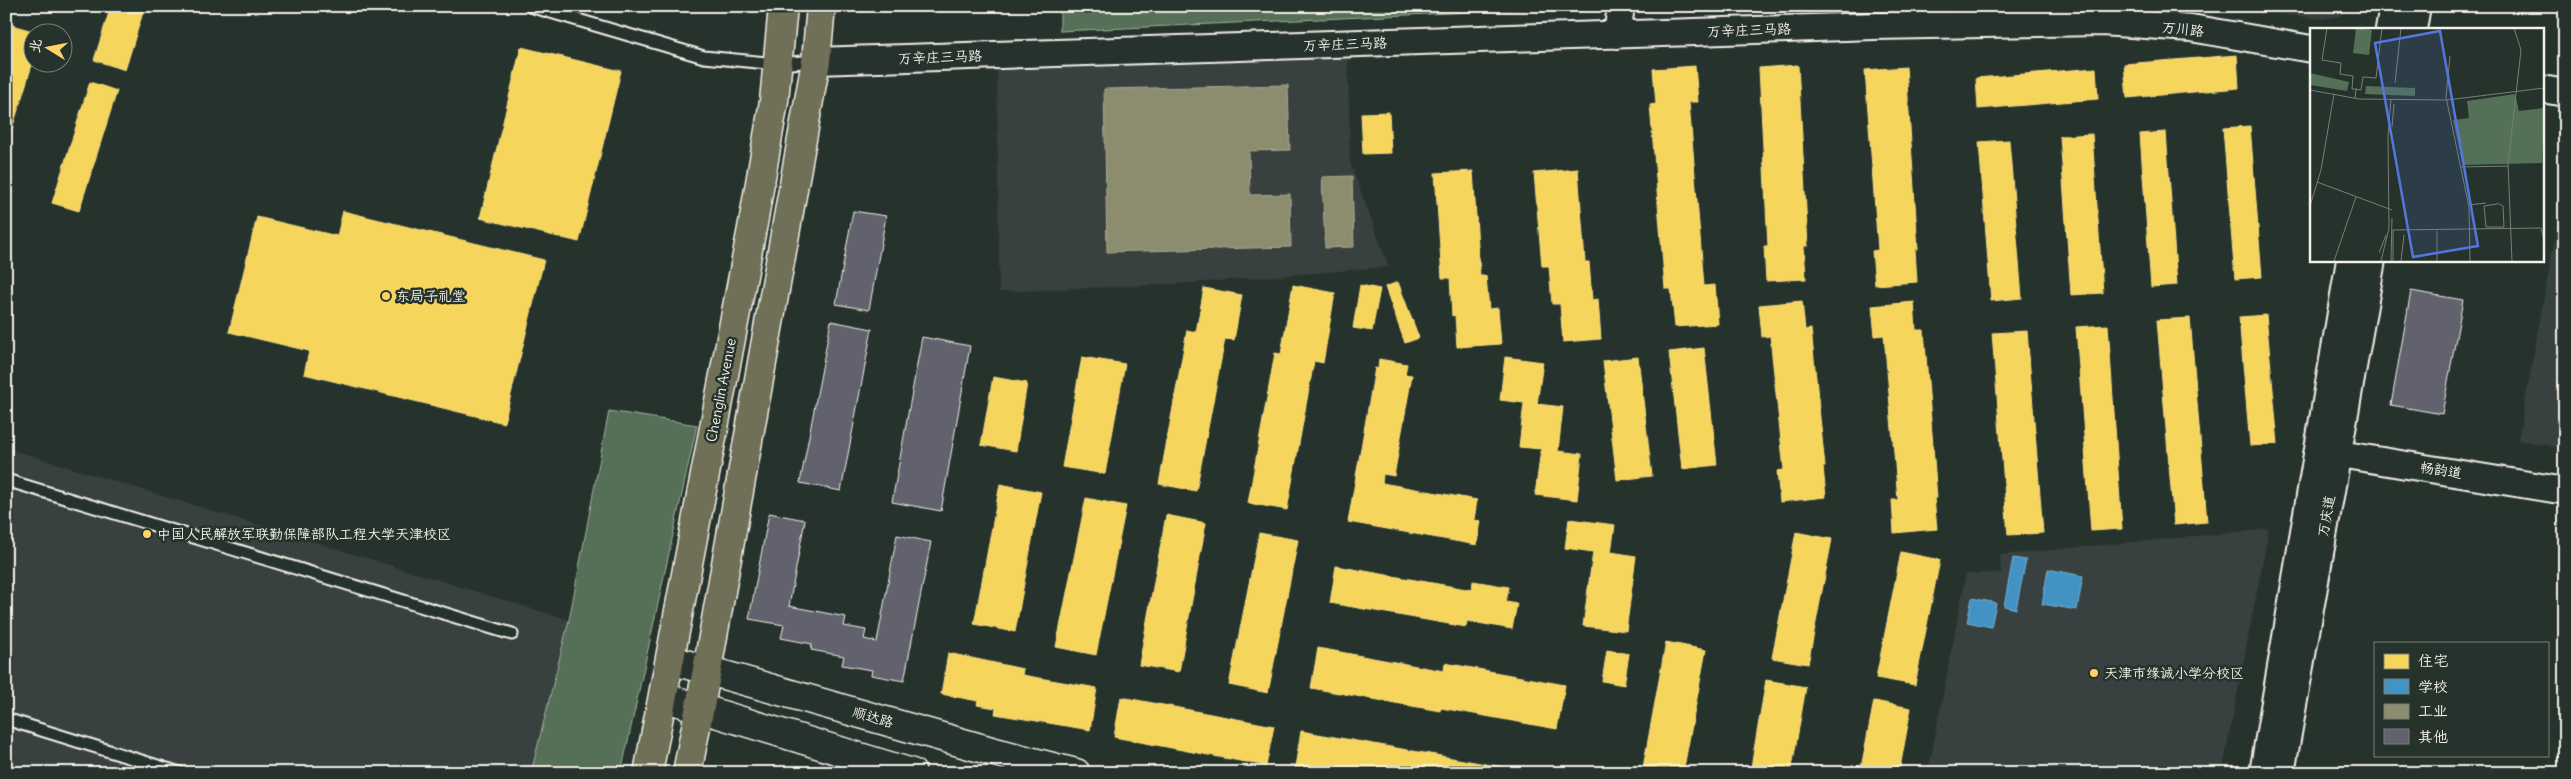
<svg xmlns="http://www.w3.org/2000/svg" width="2571" height="779" viewBox="0 0 2571 779" font-family="Delius,'LXGW WenKai TC',sans-serif">
<rect width="100%" height="100%" fill="#26332d"/>
<filter id="ink" filterUnits="userSpaceOnUse"><feTurbulence type="fractalNoise" baseFrequency=".02" numOctaves="2"/><feDisplacementMap in="SourceGraphic" scale="10" xChannelSelector="R" yChannelSelector="G"/><feConvolveMatrix kernelMatrix="1 2 1 2 8 2 1 2 1" color-interpolation-filters="sRGB"/></filter>
<g filter="url(#ink)">
<!-- built -->
<path fill="#384140" d="M2209,6H2355L2339,16L2323,19Z
M1348,55L1350,163L1389,267L1191,283L999,292L997,69Z
M2565,182V449L2518,440Z
M6,448L569,620L531,773H6Z
M2269,529L2222,773H1928L1966,574L2001,573L2000,555Z"/>
<!-- green -->
<path fill="#547057" stroke="#a4b0a0" d="M1060,6H1602L1060,31Z
M609,411L697,425L621,773H531L569,620Z"/>
<!-- homes -->
<path fill="#f6d55c" stroke="#f5dd86" d="M111,6H145L125,70L94,60Z
M12,25L36,32H32L33,62L6,148V45Z
M521,47L621,71L579,242L480,218Z
M2237,55L2239,88L2127,98L2124,64Z
M1798,65L1808,246H1804L1806,279L1766,281L1764,246H1768L1759,68Z
M1695,66L1698,102H1689L1704,286L1715,285L1718,324L1675,327L1671,289H1665L1650,105L1656,104L1653,69Z
M1906,67L1918,249H1915L1917,282L1875,285L1872,251L1878,250L1865,70Z
M2096,68L2098,99L1978,109L1976,78Z
M90,82L117,91L79,211L52,203Z
M1389,112L1391,153L1363,154L1361,113Z
M2250,126L2262,277L2235,279L2223,128Z
M2166,132L2177,285L2151,287L2140,134Z
M2092,134L2103,293L2071,295L2060,136Z
M2009,140L2022,298L1991,301L1979,142Z
M1578,169L1585,262H1589L1592,300L1598,299L1601,339L1563,342L1560,304H1552L1549,266H1542L1534,173Z
M1473,171L1480,276H1486L1489,309L1498,308L1501,344L1457,347L1455,315L1452,316L1450,278H1442L1435,173Z
M343,211L544,260L504,423L304,374L309,351L229,332L257,217L337,236Z
M1398,282L1419,338L1405,343L1385,287Z
M1293,285L1335,293L1323,363L1314,361L1287,510L1248,503L1275,353L1281,354Z
M1360,285L1380,289L1372,331L1353,328Z
M1204,288L1242,295L1234,340L1225,339L1196,491L1159,484L1187,330L1196,332Z
M1802,301L1805,330L1811,329L1825,467H1823L1826,497L1780,502L1777,471L1784,470L1770,336L1762,337L1759,305Z
M1914,302L1916,330H1924L1937,498H1934L1937,529L1894,533L1892,500H1898L1884,335L1875,336L1872,306Z
M2266,315L2278,444L2250,446L2239,317Z
M2190,318L2207,522L2174,525L2157,320Z
M2108,325L2122,529L2091,531L2076,327Z
M2027,331L2043,533L2008,535L1992,333Z
M1704,348L1717,465L1682,469L1669,352Z
M1082,357L1125,364L1105,474L1062,467Z
M1505,357L1543,362L1537,404L1563,407L1558,451L1582,454L1577,500L1535,495L1541,449L1519,447L1524,403L1500,400Z
M1638,357L1652,476L1617,480L1603,361Z
M1379,359L1407,364L1405,374L1412,375L1394,476L1383,474L1382,483L1477,500L1474,520L1481,521L1477,545L1348,522L1375,368L1378,369Z
M993,377L1027,383L1016,451L981,445Z
M1000,484L1041,492L1015,632L974,624Z
M1086,498L1126,506L1096,655L1056,647Z
M1166,515L1206,523L1179,672L1139,665Z
M1569,519L1615,525L1611,552L1636,556L1626,631L1583,626L1593,552L1565,548Z
M1796,532L1832,539L1808,664L1772,658Z
M1259,533L1298,540L1268,693L1229,685Z
M1901,552L1940,560L1915,685L1876,678Z
M1336,566L1472,590L1473,581L1509,587L1506,602L1517,604L1512,629L1467,621L1466,627L1330,603Z
M1666,642L1706,650L1683,773H1642Z
M1318,648L1444,671L1445,663L1565,685L1557,729L1441,708L1440,711L1311,688Z
M1607,650L1629,654L1624,685L1602,681Z
M948,653L1023,669L1022,675L1097,688L1090,730L995,714L996,708L977,705L978,701L941,694Z
M1766,680L1806,687L1791,773H1750Z
M1121,697L1274,726L1266,766L1114,737Z
M1874,701L1911,708L1899,773H1860Z
M1301,731L1536,773H1294Z"/>
<!-- schools -->
<path fill="#4393c3" stroke="#78afce" d="M2013,558L2026,560L2016,609L2004,606Z
M2048,569L2083,576L2077,610L2042,604Z
M1972,598L1996,603L1991,627L1967,622Z"/>
<!-- industry -->
<path fill="#8c8c6e" stroke="#abaa93" d="M1288,85L1290,150L1249,151L1250,195L1290,194L1291,247L1107,252L1104,89Z
M1352,176L1354,247L1325,248L1322,177Z"/>
<!-- building -->
<path fill="#62626e" stroke="#f4f1e8" d="M853,211L886,216L869,310L836,304Z
M2411,291L2463,300L2442,414L2391,405Z
M831,321L872,329L841,491L800,483Z
M922,337L970,346L941,511L892,502Z
M769,513L805,520L789,606L846,617L844,626L866,630L864,639L877,642L897,535L931,542L904,681L871,675L872,670L842,665L844,656L811,650L812,644L781,638L784,625L749,619Z"/>
<g fill="none" stroke-linecap="round" stroke-linejoin="round">
<defs>
<path id="service" d="M530,6L704,57L778,64L816,61
M6,480L512,634
M6,719L180,773"/>
<path id="tertiary" d="M2389,29L2393,6
M2413,29L2417,6
M1617,35L1621,6
M816,61L1874,26L2101,22L2191,28L2311,49
M2542,89L2565,93
M2321,451L2565,491
M2263,773L2350,260
M2281,773L2372,260"/>
<path id="secondary" d="M671,660L991,751L1076,773
M663,697L912,773"/>
<path id="primary" d="M648,773L754,218L774,101L783,6
M687,773L707,670L816,61L821,6"/>
</defs>
<!-- service casing -->
<use href="#service" stroke="#f4f1e8" stroke-width="15"/>
<!-- tertiary casing -->
<use href="#tertiary" stroke="#f4f1e8" stroke-width="30"/>
<!-- secondary casing -->
<use href="#secondary" stroke="#f4f1e8" stroke-width="31"/>
<!-- primary casing -->
<use href="#primary" stroke="#f4f1e8" stroke-width="31"/>
<!-- service -->
<use href="#service" stroke="#26332d" stroke-width="11"/>
<!-- tertiary -->
<use href="#tertiary" stroke="#26332d" stroke-width="26"/>
<!-- secondary -->
<use href="#secondary" stroke="#26332d" stroke-width="28"/>
<!-- primary -->
<use href="#primary" stroke="#706f59" stroke-width="28"/>
</g>
</g>
<!-- markers -->
<g fill="#ffd166" stroke="#26332d" stroke-width="2">
<circle cx="386" cy="296" r="5"/>
<circle cx="147" cy="534" r="5"/>
<circle cx="2094" cy="673" r="5"/>
</g>
<g text-anchor="middle" stroke-width="5" stroke-linejoin="round" paint-order="stroke">
<!-- street labels -->
<g font-size="14" fill="#f4f1e8" stroke="#26332d">
<text transform="translate(2183 29) rotate(6)" y="5">万川路</text>
<text transform="translate(1749 30) rotate(-2)" y="5">万辛庄三马路</text>
<text transform="translate(1345 44) rotate(-2)" y="5">万辛庄三马路</text>
<text transform="translate(940 57) rotate(-2)" y="5">万辛庄三马路</text>
<text transform="translate(721 390) rotate(-79)" y="5">Chenglin Avenue</text>
<text transform="translate(2441 470) rotate(9)" y="5">畅韵道</text>
<text transform="translate(2326 516) rotate(-80)" y="5">万庆道</text>
<text transform="translate(873 717) rotate(16)" y="5">顺达路</text>
</g>
<!-- poi labels -->
<g font-size="14" fill="#f4f1e8" stroke="#26332d" text-anchor="start">
<text x="396" y="301">东局子礼堂</text>
<text x="157" y="539">中国人民解放军联勤保障部队工程大学天津校区</text>
<text x="2104" y="678">天津市缘诚小学分校区</text>
</g>
</g>
<!-- overview -->
<g transform="translate(2310 28)">
<rect width="234" height="234" fill="#26332d"/>
<path d="M46,0L62,2L59,27L43,25ZM0,45L39,54L37,63L0,57ZM56,58L105,60V68L55,66ZM205,66L209,83L234,80L232,135L153,137L143,92L159,90L157,73Z" fill="#547057"/>
<path fill="none" stroke="#787f78" stroke-width="1" d="M17,0L12,32L31,35L30,46L43,48L42,61H46M140,28L136,69L159,179L160,233M85,55L91,0M0,62L49,71L137,72L234,60M45,71L46,61L51,62L53,49L66,50L72,0M82,99L84,76M151,139L198,138M7,154L82,182M187,175L193,178L194,199H176L174,178L187,176M159,177L176,175M0,178L11,142L24,66M83,202L231,200L234,212M83,202V233M127,203V233M69,225L76,207M24,233L46,169M71,233L79,200L78,108L81,71M81,233L82,190M91,233L94,207M202,233L198,136L211,22L204,0"/>
<path fill="#5377dc" fill-opacity="0.15" stroke="#5377dc" stroke-width="2.5" d="M130,3L168,218L103,229L65,15Z"/>
<rect width="234" height="234" fill="none" stroke="#f4f1e8" stroke-width="2.5"/>
</g>
<!-- margin -->
<rect width="2571" height="779" fill="none" stroke="#26332d" stroke-width="25"/>
<rect x="12" y="12" width="2546" height="754" fill="none" stroke="#f4f1e8" stroke-width="2" filter="url(#ink)"/>
<!-- legend -->
<rect x="2374" y="642" width="175" height="115" fill="#26332d" stroke="#787f78"/>
<rect x="2384" y="654" width="25" height="15" fill="#f6d55c" stroke="#787f78"/>
<text x="2418" y="666" font-size="15" fill="#f4f1e8">住宅</text>
<rect x="2384" y="679" width="25" height="15" fill="#4393c3" stroke="#787f78"/>
<text x="2418" y="692" font-size="15" fill="#f4f1e8">学校</text>
<rect x="2384" y="704" width="25" height="15" fill="#8c8c6e" stroke="#787f78"/>
<text x="2418" y="716" font-size="15" fill="#f4f1e8">工业</text>
<rect x="2384" y="729" width="25" height="15" fill="#62626e" stroke="#787f78"/>
<text x="2418" y="742" font-size="15" fill="#f4f1e8">其他</text>
<!-- north arrow -->
<g transform="translate(48 48) rotate(280)"><circle r="24" fill="#26332d" stroke="#787f78"/>
<path d="M0-4L9 19L0 12L-9 19Z" fill="#ffd166"/>
<text y="-8" font-size="14" font-weight="bold" text-anchor="middle" fill="#f4f1e8">北</text>
</g>
</svg>
